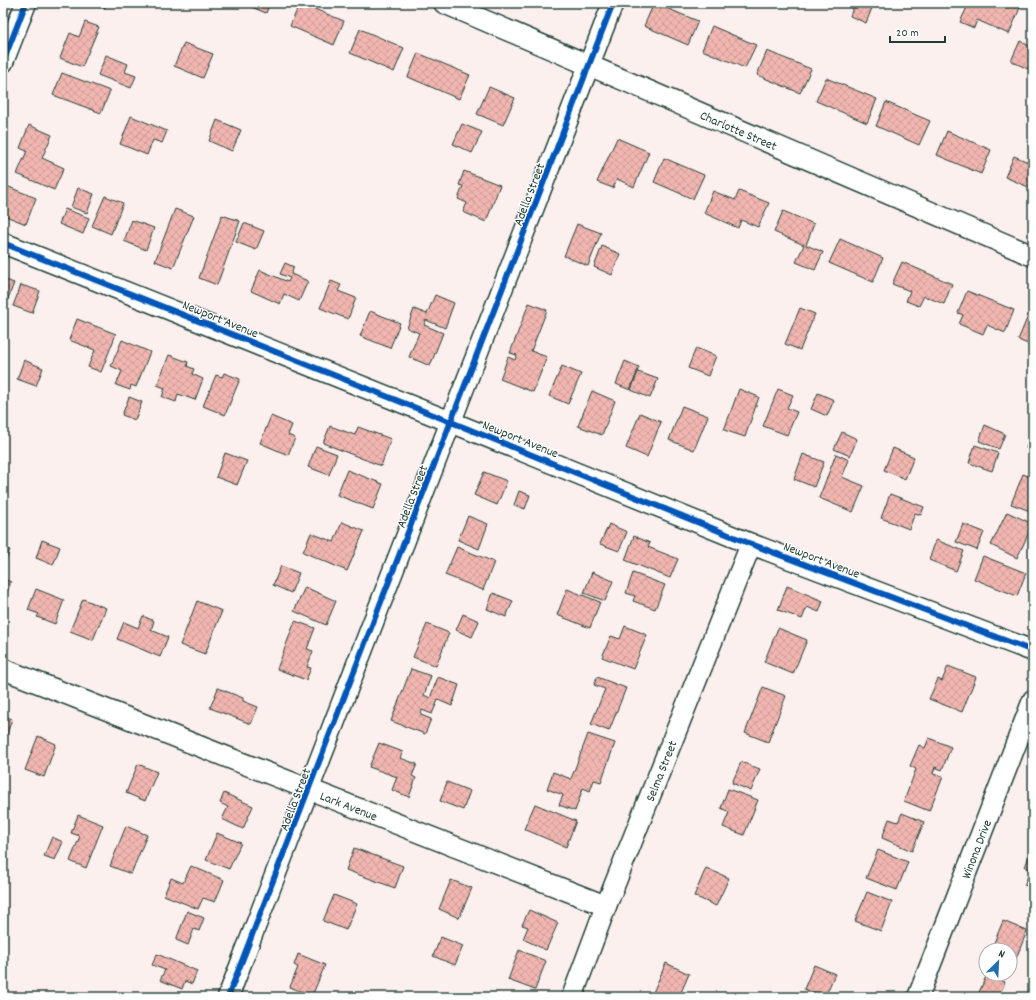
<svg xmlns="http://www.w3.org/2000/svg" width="1036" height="1000" viewBox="0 0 1036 1000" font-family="Dekko,sans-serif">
<defs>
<pattern id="building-cross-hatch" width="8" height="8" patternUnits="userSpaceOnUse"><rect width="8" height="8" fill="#f2b6b0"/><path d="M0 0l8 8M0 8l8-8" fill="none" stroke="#cf9d98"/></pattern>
</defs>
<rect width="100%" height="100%" fill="#fcf0ef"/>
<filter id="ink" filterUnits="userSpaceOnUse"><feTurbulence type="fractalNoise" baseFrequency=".025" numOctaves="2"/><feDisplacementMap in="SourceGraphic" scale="8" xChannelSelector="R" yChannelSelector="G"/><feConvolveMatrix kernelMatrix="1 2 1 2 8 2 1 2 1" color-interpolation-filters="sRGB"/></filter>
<g filter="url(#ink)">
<!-- building -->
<path fill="url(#building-cross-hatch)" stroke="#1f3d34" d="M93,3H107L105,8Z
M242,3H270L266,13Z
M300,3L344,21L334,45L290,26Z
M654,3L698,21L688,45L644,26Z
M855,3H874L866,23L850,16Z
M969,3H975L982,6L983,3H1022L1009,34L977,20L974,28L960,22Z
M85,22L99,27L82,67L60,58L70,33L79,37Z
M712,26L756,45L745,68L702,50Z
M360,29L404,48L394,72L350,53Z
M1020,41L1033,48V63L1030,70L1011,61Z
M184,43L213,54L203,78L174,66Z
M767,51L811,69L800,93L757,75Z
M418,53L470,75L459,99L408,77Z
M106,55L128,64L125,72L136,76L131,88L98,75Z
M62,73L110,91L101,113L53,95Z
M826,78L877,99L867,123L816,101Z
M489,87L515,98L503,125L477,114Z
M886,102L930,121L919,145L876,126Z
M131,116L167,131L162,143L153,140L147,155L120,144Z
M217,120L241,130L232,151L209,141Z
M462,124L482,132L472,153L453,144Z
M29,125L52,135L42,158L64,168L54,190L17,174L27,151L20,148Z
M947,131L991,150L981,174L937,155Z
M617,138L649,152L634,187L617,179L613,188L597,182Z
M1014,156L1033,164V189L1005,177Z
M664,158L704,175L693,199L654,182Z
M464,171L500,185L486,222L463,212L467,203L458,199L463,186L459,185Z
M4,185L36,198L26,224L3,215Z
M78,188L94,194L87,213L71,207Z
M713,191L735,200L739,191L769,203L758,227L741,220L738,228L704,213Z
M105,196L123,203L111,234L92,226Z
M65,209L89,218L83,234L59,224Z
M175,209L194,216L173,268L155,261Z
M783,211L814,224L806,245L823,252L815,270L796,262L804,245L774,232Z
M222,215L240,221L217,285L199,278Z
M132,220L154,228L146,250L124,241Z
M244,223L264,231L256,250L236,242Z
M577,224L601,233L588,266L564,256Z
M840,239L883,258L873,282L829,263Z
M602,246L620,254L612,275L594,267Z
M902,262L952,284L944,304L924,296L919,306L906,301L910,291L892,284Z
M285,263L294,267L291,274L308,281L299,301L284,294L280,304L251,291L260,270L288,282L290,278L280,274Z
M3,279L14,283L6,304L3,303Z
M331,281L341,285L338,291L356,298L348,319L320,308Z
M21,285L40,291L32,313L13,306Z
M967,291L1014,310L1005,333L987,325L983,334L959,324L963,315L958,313Z
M435,295L454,303L445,328L426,320L424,325L443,333L430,366L409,357L419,333L407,328L414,309L427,314Z
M529,303L547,310L531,351L547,357L533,392L500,379L508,357L515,360L517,355L510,353Z
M800,308L815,314L800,350L785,344Z
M370,311L400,323L390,348L360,336Z
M1028,316L1033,318V346L1018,340Z
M77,319L116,334L101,372L88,367L95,350L69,340Z
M122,340L150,352L136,387L131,385L130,390L116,385L122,371L111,366Z
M696,348L716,356L708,376L688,368Z
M169,355L188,362L187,366L194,369L192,374L203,379L195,400L178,394L176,402L162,397L165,388L157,385Z
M24,360L43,368L36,386L17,379Z
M625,361L639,367L630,390L616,384Z
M562,366L581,374L568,404L549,396Z
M638,372L658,379L650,398L631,390Z
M224,373L240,379L225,415L203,406L216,375L222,377Z
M739,389L759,397L745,437L724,430Z
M778,389L793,395L787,408L797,412L787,435L763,426Z
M592,391L615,401L602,435L578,426Z
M818,393L834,400L827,416L811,409Z
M129,397L142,402L135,420L122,415Z
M682,406L708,416L694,450L669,440Z
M640,413L661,422L647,457L626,448Z
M271,416L292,425L288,435L295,438L288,455L260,443Z
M985,425L1005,434L999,449L979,441Z
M330,426L355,435L358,427L391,439L381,466L323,443Z
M1033,430V451L1026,448Z
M842,432L857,439L850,456L834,449Z
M975,445L998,453L992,471L969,463Z
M316,446L337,454L329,475L308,467Z
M893,448L914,457L905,479L884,470Z
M225,453L247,461L237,485L216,477Z
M803,454L824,462L814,487L794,479Z
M836,454L849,460L842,477L864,486L853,512L819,498Z
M347,470L383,484L373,509L337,495Z
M484,472L507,481L497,505L474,495Z
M1023,474L1033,478V512L1011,504Z
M519,491L530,495L525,509L514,505Z
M890,494L924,507L921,515L915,513L909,529L881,518Z
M1007,512L1033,524L1017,558L991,545Z
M468,516L488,524L479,549L458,540Z
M342,522L364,531L347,571L303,552L311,533L334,542Z
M609,524L627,532L619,551L600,544Z
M963,524L984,532L977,550L956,542Z
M634,536L650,543L648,547L678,559L670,578L625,560Z
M42,540L60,547L53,565L36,558Z
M936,540L964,551L956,571L929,560Z
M3,547L10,550L3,567Z
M457,547L494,562L483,590L445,575Z
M983,556L1026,573L1017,596L974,579Z
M281,566L299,573L291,593L273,585Z
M592,572L613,581L605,601L584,593Z
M633,573L665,585L655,609L633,601L635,596L626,593Z
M3,579L11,582L3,602Z
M787,586L823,601L819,612L807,607L802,619L778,610Z
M305,587L336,601L326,625L294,611Z
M36,589L64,600L55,624L37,617L39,614L28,610Z
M567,589L600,602L590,628L557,615Z
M493,593L513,601L506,617L487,609Z
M83,599L106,608L93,640L70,631Z
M197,601L222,611L205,654L180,645Z
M463,614L479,621L472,637L456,630Z
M143,616L154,621L151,630L168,637L160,657L117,639L124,622L138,628Z
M295,621L315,628L307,649L313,651L307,667L311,668L306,680L277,669Z
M427,624L449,633L436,666L413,657Z
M625,626L647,635L633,669L602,657L611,636L620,639Z
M778,628L807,640L793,674L764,662Z
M948,666L976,677L962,712L929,699L938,679L942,681Z
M411,669L431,676L424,695L430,698L438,677L459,685L452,706L438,700L432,714L422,710L421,715L431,719L425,734L391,721Z
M597,677L626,688L609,731L591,724L605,689L594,685Z
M763,687L786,696L768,742L745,733Z
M218,688L243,698V701L258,707L251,724L210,708Z
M3,715L12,719L5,740H3Z
M588,734L615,743L601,782L594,780L590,791L583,788L575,811L559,805L563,795L547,789L553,772L571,779Z
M38,736L56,744L44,777L25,770Z
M929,738L951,747L942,770L935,767L933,774L943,777L929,811L904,801L916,769L910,766L919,745L925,748Z
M379,743L403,752L400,758L417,764L412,776L416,778L409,797L392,790L397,777L369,767Z
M741,762L760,769L751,791L732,783Z
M138,764L157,772L145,801L126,793Z
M447,782L470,791L463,810L440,801Z
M728,789L758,800L744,835L723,827L729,812L721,808Z
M224,793L253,806L243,829L222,819L228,807L220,803Z
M535,804L576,821L566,847L524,829Z
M902,813L924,822L912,851L882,838L889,819L898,822Z
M78,815L103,825L86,868L70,861L80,836L71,833Z
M126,826L147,835L131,874L110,866Z
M217,833L241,843L229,869L206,860Z
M52,837L63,842L55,860L44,856Z
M354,848L403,866L395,888L346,870Z
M878,850L908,862L897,890L866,878Z
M1030,854L1033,855V888L1024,885L1031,870L1025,867Z
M191,866L224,880L215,902L203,898L198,909L164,895L171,878L183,883Z
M706,868L729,878L716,906L694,896Z
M451,880L472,888L459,918L439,909Z
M867,892L892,902L881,931L855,921Z
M334,895L357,904L346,930L323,921Z
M529,910L558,923L546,950L523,939L528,927L522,925Z
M187,911L204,918L199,931L194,929L188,945L176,940Z
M1003,921L1027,931L1011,971L1010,950H991Z
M441,937L463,946L455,965L433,956Z
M519,950L546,961L535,990L508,980Z
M157,954L197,971L192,984L185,981L182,989L160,980L165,970L152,965Z
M298,954L325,965L312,996L290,987L298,967L294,965Z
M666,963L689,974L679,997H651Z
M814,965L835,974L825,997L804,989Z
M987,974L1005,982L999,997H977Z"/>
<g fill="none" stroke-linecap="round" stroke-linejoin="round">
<defs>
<g id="minor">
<path id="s1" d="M444,3L1033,256"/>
<path d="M3,62L26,3"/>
<path d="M3,243L451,422L751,544L1033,651"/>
<path id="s2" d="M3,669L606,906"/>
<path d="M228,997L613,3"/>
<path id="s3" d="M572,997L606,906L751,544"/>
<path id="s4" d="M918,997L1033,700"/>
</g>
</defs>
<!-- minor casing -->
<use href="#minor" stroke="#1f3d34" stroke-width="23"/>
<!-- minor -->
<use href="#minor" stroke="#fff" stroke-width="20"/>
<defs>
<path id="cycleway" d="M3,62L26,3
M3,243L451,422L751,544L1033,651
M228,997L613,3"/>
</defs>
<!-- cycleway casing -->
<use href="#cycleway" stroke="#fff" stroke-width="8"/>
<!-- cycleway -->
<use href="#cycleway" stroke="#0057b8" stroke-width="6"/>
</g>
</g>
<g text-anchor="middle" stroke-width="3" stroke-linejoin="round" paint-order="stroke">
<!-- street labels -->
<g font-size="13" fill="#1f3d34" stroke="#fff">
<text dy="5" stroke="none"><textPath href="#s1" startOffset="321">Charlotte Street</textPath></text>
<text transform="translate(528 194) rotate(-69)" y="5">Adella Street</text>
<text transform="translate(221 318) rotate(22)" y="5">Newport Avenue</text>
<text transform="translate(521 438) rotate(22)" y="5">Newport Avenue</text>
<text transform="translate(411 496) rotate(-69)" y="5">Adella Street</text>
<text transform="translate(822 559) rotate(21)" y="5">Newport Avenue</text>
<text dy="5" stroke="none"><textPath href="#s3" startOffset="243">Selma Street</textPath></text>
<text transform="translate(294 799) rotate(-69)" y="5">Adella Street</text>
<text dy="5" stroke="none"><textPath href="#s2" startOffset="372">Lark Avenue</textPath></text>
<text dy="5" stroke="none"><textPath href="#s4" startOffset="159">Winona Drive</textPath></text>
</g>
</g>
<!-- margin -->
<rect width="1036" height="1000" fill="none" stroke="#fff" stroke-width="16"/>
<rect x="8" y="8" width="1020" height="984" fill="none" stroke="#1f3d34" stroke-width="1.5" filter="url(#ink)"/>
<!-- north arrow -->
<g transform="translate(998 962) rotate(24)"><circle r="19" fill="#ffffff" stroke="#a5b1ae"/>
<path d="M0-3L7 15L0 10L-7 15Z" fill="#1f6fb2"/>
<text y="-6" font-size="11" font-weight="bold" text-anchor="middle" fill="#1f3d34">N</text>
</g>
<!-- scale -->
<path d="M890 36v6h55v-6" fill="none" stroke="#1f3d34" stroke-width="2"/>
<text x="896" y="36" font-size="12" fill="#1f3d34" stroke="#ffffff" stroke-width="3" paint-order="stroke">20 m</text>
</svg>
